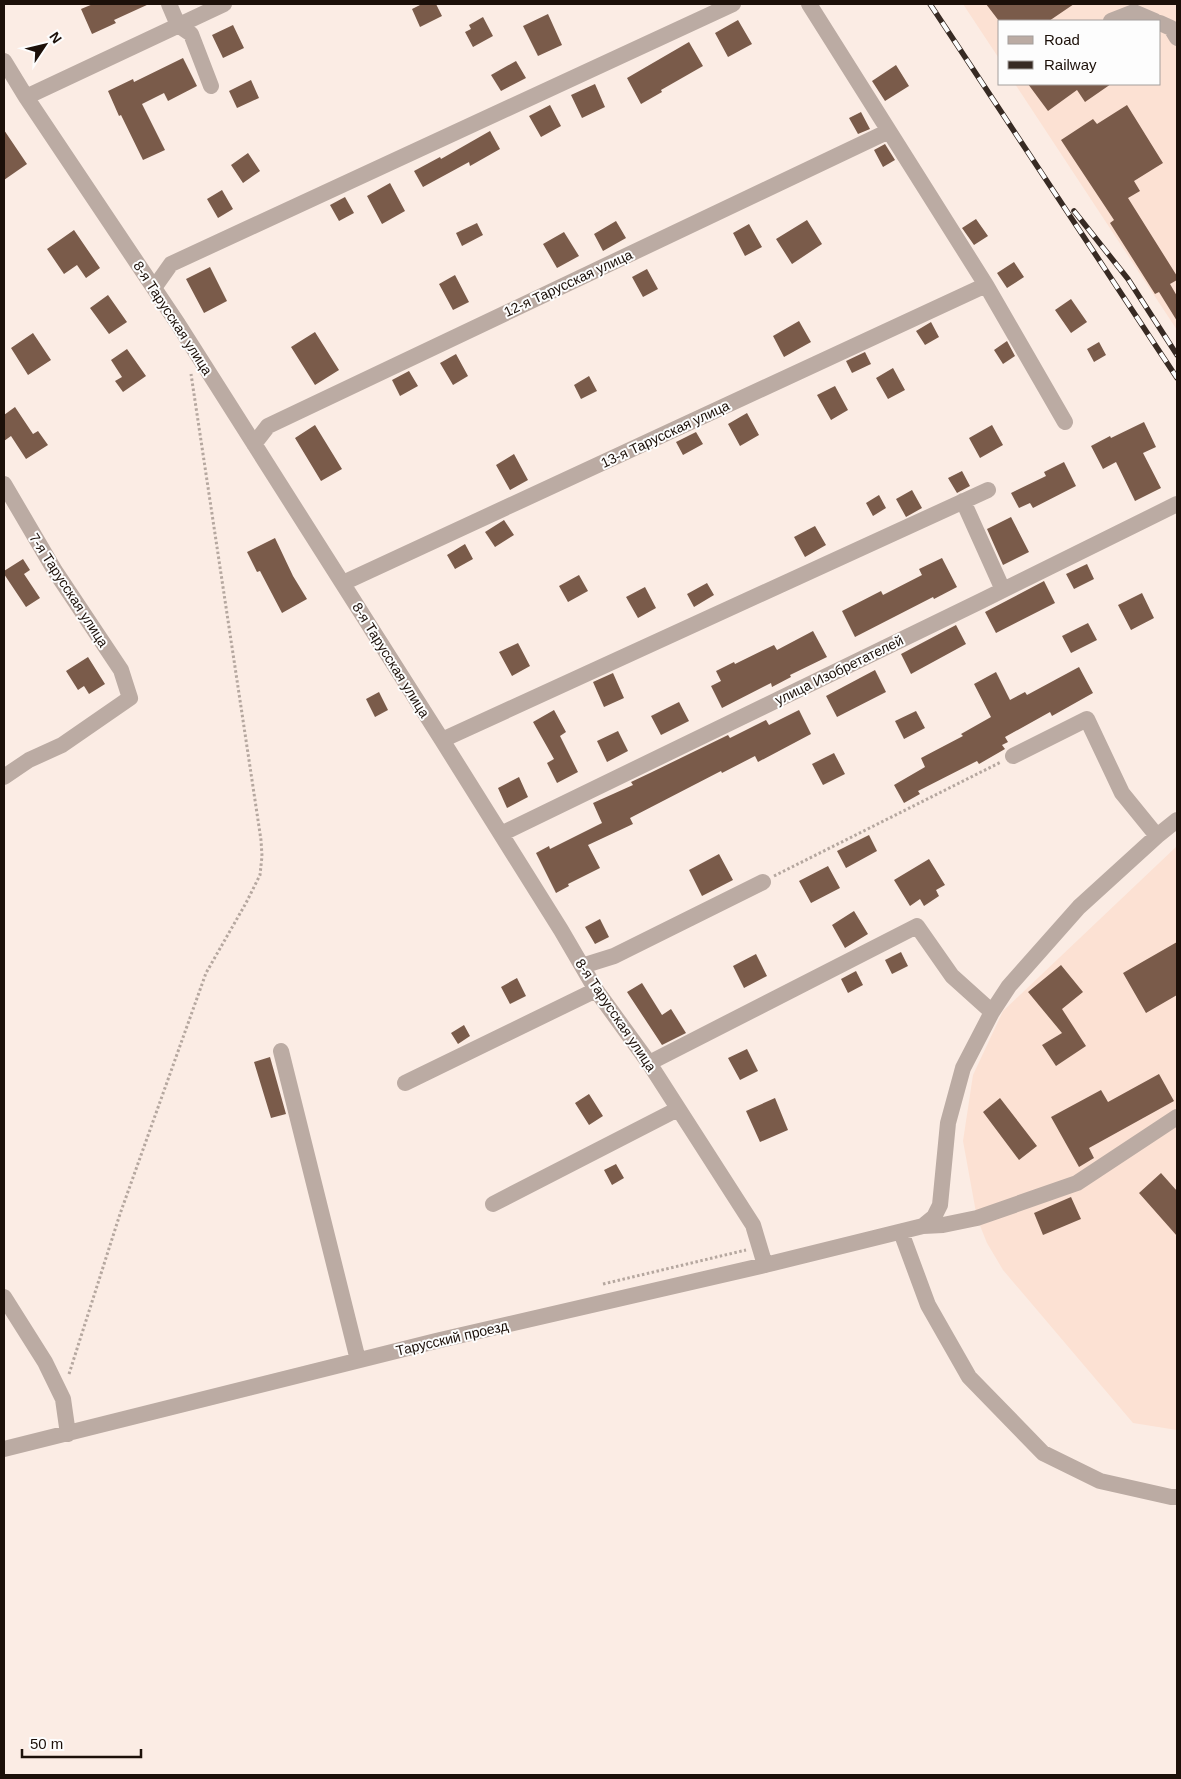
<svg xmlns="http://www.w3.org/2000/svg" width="1181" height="1779" viewBox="0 0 1181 1779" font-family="Arial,sans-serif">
<rect width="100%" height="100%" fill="#fbece4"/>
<!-- built -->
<path fill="#fce1d3" d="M963,4H1177V330L1015,84H1160V21H1000V60Z
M1177,846V1430L1133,1423L1003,1270L987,1243L977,1218L963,1141L973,1075L1003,1011Z"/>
<!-- building -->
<path fill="#7a5b4a" d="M93,4H149L114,20L116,23L92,34L81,9Z
M422,4H436L442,16L420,27L412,9Z
M986,4H1074L1049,21H999Z
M548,14L562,45L538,56L523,26Z
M483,17L493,36L473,47L465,32L471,29L469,25Z
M738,20L752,44L728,57L715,33Z
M233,25L244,48L223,58L212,35Z
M689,42L703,66L661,90L662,92L641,104L627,78Z
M183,58L197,86L168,101L164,93L142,104L165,150L143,160L121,115L119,116L108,91L133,79L134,82Z
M516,61L526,78L501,91L491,75Z
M896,65L909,86L885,101L872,81Z
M251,80L259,98L237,108L229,91Z
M595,84L605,107L582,118L571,95Z
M1028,84H1111L1085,102L1077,90L1048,111Z
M550,105L561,126L541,137L529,116Z
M1127,105L1163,163L1134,181L1140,191L1128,198L1177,276V280L1170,284L1177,296V321L1159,292L1155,294L1110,223L1114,220L1061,140L1093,119L1097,124Z
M861,112L870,129L858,134L849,118Z
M4,130L27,164L4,180Z
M490,131L500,149L470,166L469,162L423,187L414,171L440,157L441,159Z
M885,144L895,160L883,167L874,150Z
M248,153L260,171L243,183L231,165Z
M390,183L405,211L382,224L367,196Z
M222,190L233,209L218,218L207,199Z
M345,197L354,213L339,221L330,205Z
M976,219L988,236L974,245L962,228Z
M807,220L822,244L792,264L776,239Z
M616,221L626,238L603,251L594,234Z
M477,223L483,235L462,246L456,233Z
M749,224L762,247L745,256L733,233Z
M74,230L100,268L86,278L77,265L64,274L47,249Z
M564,232L579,256L557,268L543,244Z
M1014,262L1024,277L1007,288L997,273Z
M210,267L227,301L204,313L186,279Z
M647,269L658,289L643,297L632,277Z
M455,275L469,302L453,310L439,284Z
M108,295L127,322L109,334L90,308Z
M1071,299L1087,322L1071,333L1055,310Z
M799,321L811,342L784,357L773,336Z
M931,322L939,337L925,345L916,331Z
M315,332L339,370L315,385L291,347Z
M33,333L51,360L28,375L11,348Z
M1007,341L1015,356L1003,364L994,350Z
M1099,342L1106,355L1094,362L1087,349Z
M127,349L146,376L123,392L115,381L122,377L111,360Z
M865,352L871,364L852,373L846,361Z
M456,354L468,376L453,385L440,363Z
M893,368L905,390L888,399L876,378Z
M409,371L418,386L400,396L392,380Z
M589,376L597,391L581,399L574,385Z
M835,386L848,410L831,420L817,395Z
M15,407L33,434L38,431L48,445L26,459L11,436L4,441V415Z
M747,413L759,435L740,446L728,424Z
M1144,422L1156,447L1143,453L1161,488L1135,501L1116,462L1103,469L1091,446L1110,436L1111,438Z
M315,425L342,469L321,481L295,438Z
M992,425L1003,445L980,458L969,438Z
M696,432L703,444L683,455L676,442Z
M514,454L528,480L510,490L496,465Z
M1064,462L1076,486L1033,508L1030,503L1019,508L1011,493L1046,476L1044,472Z
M962,471L970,486L957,493L948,478Z
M912,490L922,508L906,517L896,499Z
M879,495L886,508L873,516L866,503Z
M1011,517L1029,552L1003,565L987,529Z
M504,520L514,535L495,547L485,532Z
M815,526L826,545L805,557L794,537Z
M275,538L293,576L307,599L282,613L260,571L257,572L247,552Z
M465,544L473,559L455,569L447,555Z
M942,558L957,587L934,599L933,597L855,637L842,611L881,591L883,595L922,575L919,569Z
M23,559L30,570L24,574L40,598L26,607L4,574V571Z
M1087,564L1094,579L1074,589L1066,574Z
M579,575L588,591L568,602L559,586Z
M1044,581L1055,603L996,633L985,612Z
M707,583L714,595L694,607L687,594Z
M645,587L656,608L638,618L626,597Z
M1142,593L1154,618L1131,630L1118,605Z
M1088,623L1097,640L1071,653L1062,636Z
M956,625L966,644L911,674L901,654Z
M813,631L827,657L790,675L791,677L772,687L771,683L722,708L711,686L721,681L716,671L734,662L735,664L774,645L777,650Z
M518,643L530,666L512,676L499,652Z
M88,657L105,684L89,694L84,686L78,690L66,671Z
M1079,667L1093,693L1052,716L1050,712L1005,737L1008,742L1002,745L1005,749L979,764L977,761L918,791L920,794L904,803L894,785L925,767L921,758L963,736L961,734L991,717L974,684L996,672L1010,700L1025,692L1027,695Z
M875,670L886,692L837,717L826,696Z
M613,673L624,698L604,707L593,682Z
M379,692L388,710L375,717L366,699Z
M679,702L689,721L661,735L651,716Z
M554,710L566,732L560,736L578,772L557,783L547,763L554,759L533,722Z
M799,710L811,734L758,762L755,756L722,773L721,771L630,818L633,824L588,845L600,868L568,884L569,886L556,893L536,853L549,846L550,849L602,823L593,803L633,785L631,782L650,773L728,735L730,738L766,720L769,725Z
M916,711L925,728L904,739L895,721Z
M618,731L628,751L607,762L597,741Z
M834,753L845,774L823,785L812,764Z
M519,777L528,797L507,808L498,788Z
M869,835L877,851L846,868L837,851Z
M719,854L733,880L702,896L689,870Z
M929,859L945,885L936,890L939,896L924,906L920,899L910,906L894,880Z
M828,866L840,888L811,903L799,881Z
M854,911L868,934L845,948L832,925Z
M600,919L609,937L595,944L585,927Z
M1177,942V995L1146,1013L1123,973Z
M901,952L908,966L892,974L885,960Z
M756,954L767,976L744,988L733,966Z
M1061,965L1083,992L1062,1009L1086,1046L1056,1066L1042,1045L1062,1033L1028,992Z
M856,971L863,985L848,993L841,979Z
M517,978L526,996L510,1004L501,987Z
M642,983L662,1015L671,1009L686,1033L662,1045L627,992Z
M464,1025L470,1036L458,1044L451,1033Z
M747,1049L758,1071L740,1080L728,1058Z
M270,1057L286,1114L271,1118L254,1062Z
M1159,1074L1174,1101L1089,1148L1094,1158L1079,1167L1051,1117L1101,1090L1108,1102Z
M589,1094L603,1116L589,1125L575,1103Z
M775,1098L788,1130L760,1142L746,1111Z
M1000,1098L1037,1146L1019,1160L983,1112Z
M616,1164L624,1178L612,1185L604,1170Z
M1161,1173L1177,1191V1236L1139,1193Z
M1071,1197L1081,1219L1043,1235L1034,1213Z"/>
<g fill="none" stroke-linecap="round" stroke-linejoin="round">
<!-- path -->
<path stroke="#b5a79f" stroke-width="3" stroke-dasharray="2.5 2.5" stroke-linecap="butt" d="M774,876L1001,762
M603,1284L746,1250
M69,1374L120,1214L206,973L246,903L260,875L262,856L261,840L191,374"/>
<!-- minor -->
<path stroke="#bbaba3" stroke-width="16" d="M169,4L178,25L191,34L211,86
M809,4L986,285L1065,422
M1111,21L1134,12L1155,21
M1160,23L1171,28L1177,38
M4,61L26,97L178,324L442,740L561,930L596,990L649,1063L753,1225L765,1265
M26,97L224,4
M154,288L171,264L733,4
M254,444L268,426L889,131
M4,484L55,571L121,670L130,698L62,745L29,760L4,777
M963,501L1003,590
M343,583L986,285
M442,740L988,490
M1013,756L1087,719L1122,793L1157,836
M501,834L981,601L1177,504
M582,966L614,956L763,882
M281,1051L358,1360
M649,1063L917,926L952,976L992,1012
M405,1083L596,990
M493,1204L678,1109
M923,1226L943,1225L977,1218L1077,1183L1177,1117
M901,1232L928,1305L969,1377L1043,1453L1100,1481L1171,1497H1177
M4,1297L45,1362L63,1399L68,1434
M4,1449L436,1341L765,1265L923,1226L934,1217L940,1205L948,1123L963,1068L992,1012L1009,986L1079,907L1157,836L1177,820"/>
<defs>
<path id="rail" d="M930,4L1177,378
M1074,211L1128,279L1177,355"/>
</defs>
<!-- rail casing -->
<use href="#rail" stroke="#372a23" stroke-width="5.5"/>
<!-- rail -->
<use href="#rail" stroke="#fdfdfd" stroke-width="4" stroke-dasharray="11" stroke-linecap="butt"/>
</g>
<g text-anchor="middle" stroke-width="4" stroke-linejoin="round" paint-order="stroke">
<!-- street labels -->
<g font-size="14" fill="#1c1009" stroke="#fdfdfd">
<text transform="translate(568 283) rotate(-25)" y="5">12-я Тарусская улица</text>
<text transform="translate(173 318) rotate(57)" y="5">8-я Тарусская улица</text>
<text transform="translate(665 434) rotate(-25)" y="5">13-я Тарусская улица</text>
<text transform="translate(69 590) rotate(57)" y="5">7-я Тарусская улица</text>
<text transform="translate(391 660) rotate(58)" y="5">8-я Тарусская улица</text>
<text transform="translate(839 670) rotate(-26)" y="5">улица Изобретателей</text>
<text transform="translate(616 1015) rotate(56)" y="5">8-я Тарусская улица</text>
<text transform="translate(452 1338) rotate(-13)" y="5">Тарусский проезд</text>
</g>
</g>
<!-- border -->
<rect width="1181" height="1779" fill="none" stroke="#1c1009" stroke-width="10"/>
<!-- legend -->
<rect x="998" y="20" width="162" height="65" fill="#fdfdfd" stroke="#a39e9b"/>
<rect x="1008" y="36" width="25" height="8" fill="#bbaba3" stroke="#a39e9b"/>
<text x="1044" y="45" font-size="15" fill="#1c1009">Road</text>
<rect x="1008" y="61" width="25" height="8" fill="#372a23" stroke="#a39e9b"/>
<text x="1044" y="70" font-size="15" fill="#1c1009">Railway</text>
<!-- north arrow -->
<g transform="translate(45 45) rotate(55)" stroke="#fdfdfd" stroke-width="4" paint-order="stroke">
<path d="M0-4L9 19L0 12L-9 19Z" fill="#1c1009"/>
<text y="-8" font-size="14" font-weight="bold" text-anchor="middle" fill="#1c1009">N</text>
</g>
<!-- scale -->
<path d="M22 1749v8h119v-8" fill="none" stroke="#1c1009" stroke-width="2.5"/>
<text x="30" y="1749" font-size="15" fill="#1c1009" stroke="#fdfdfd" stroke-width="4" paint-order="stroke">50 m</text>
</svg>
